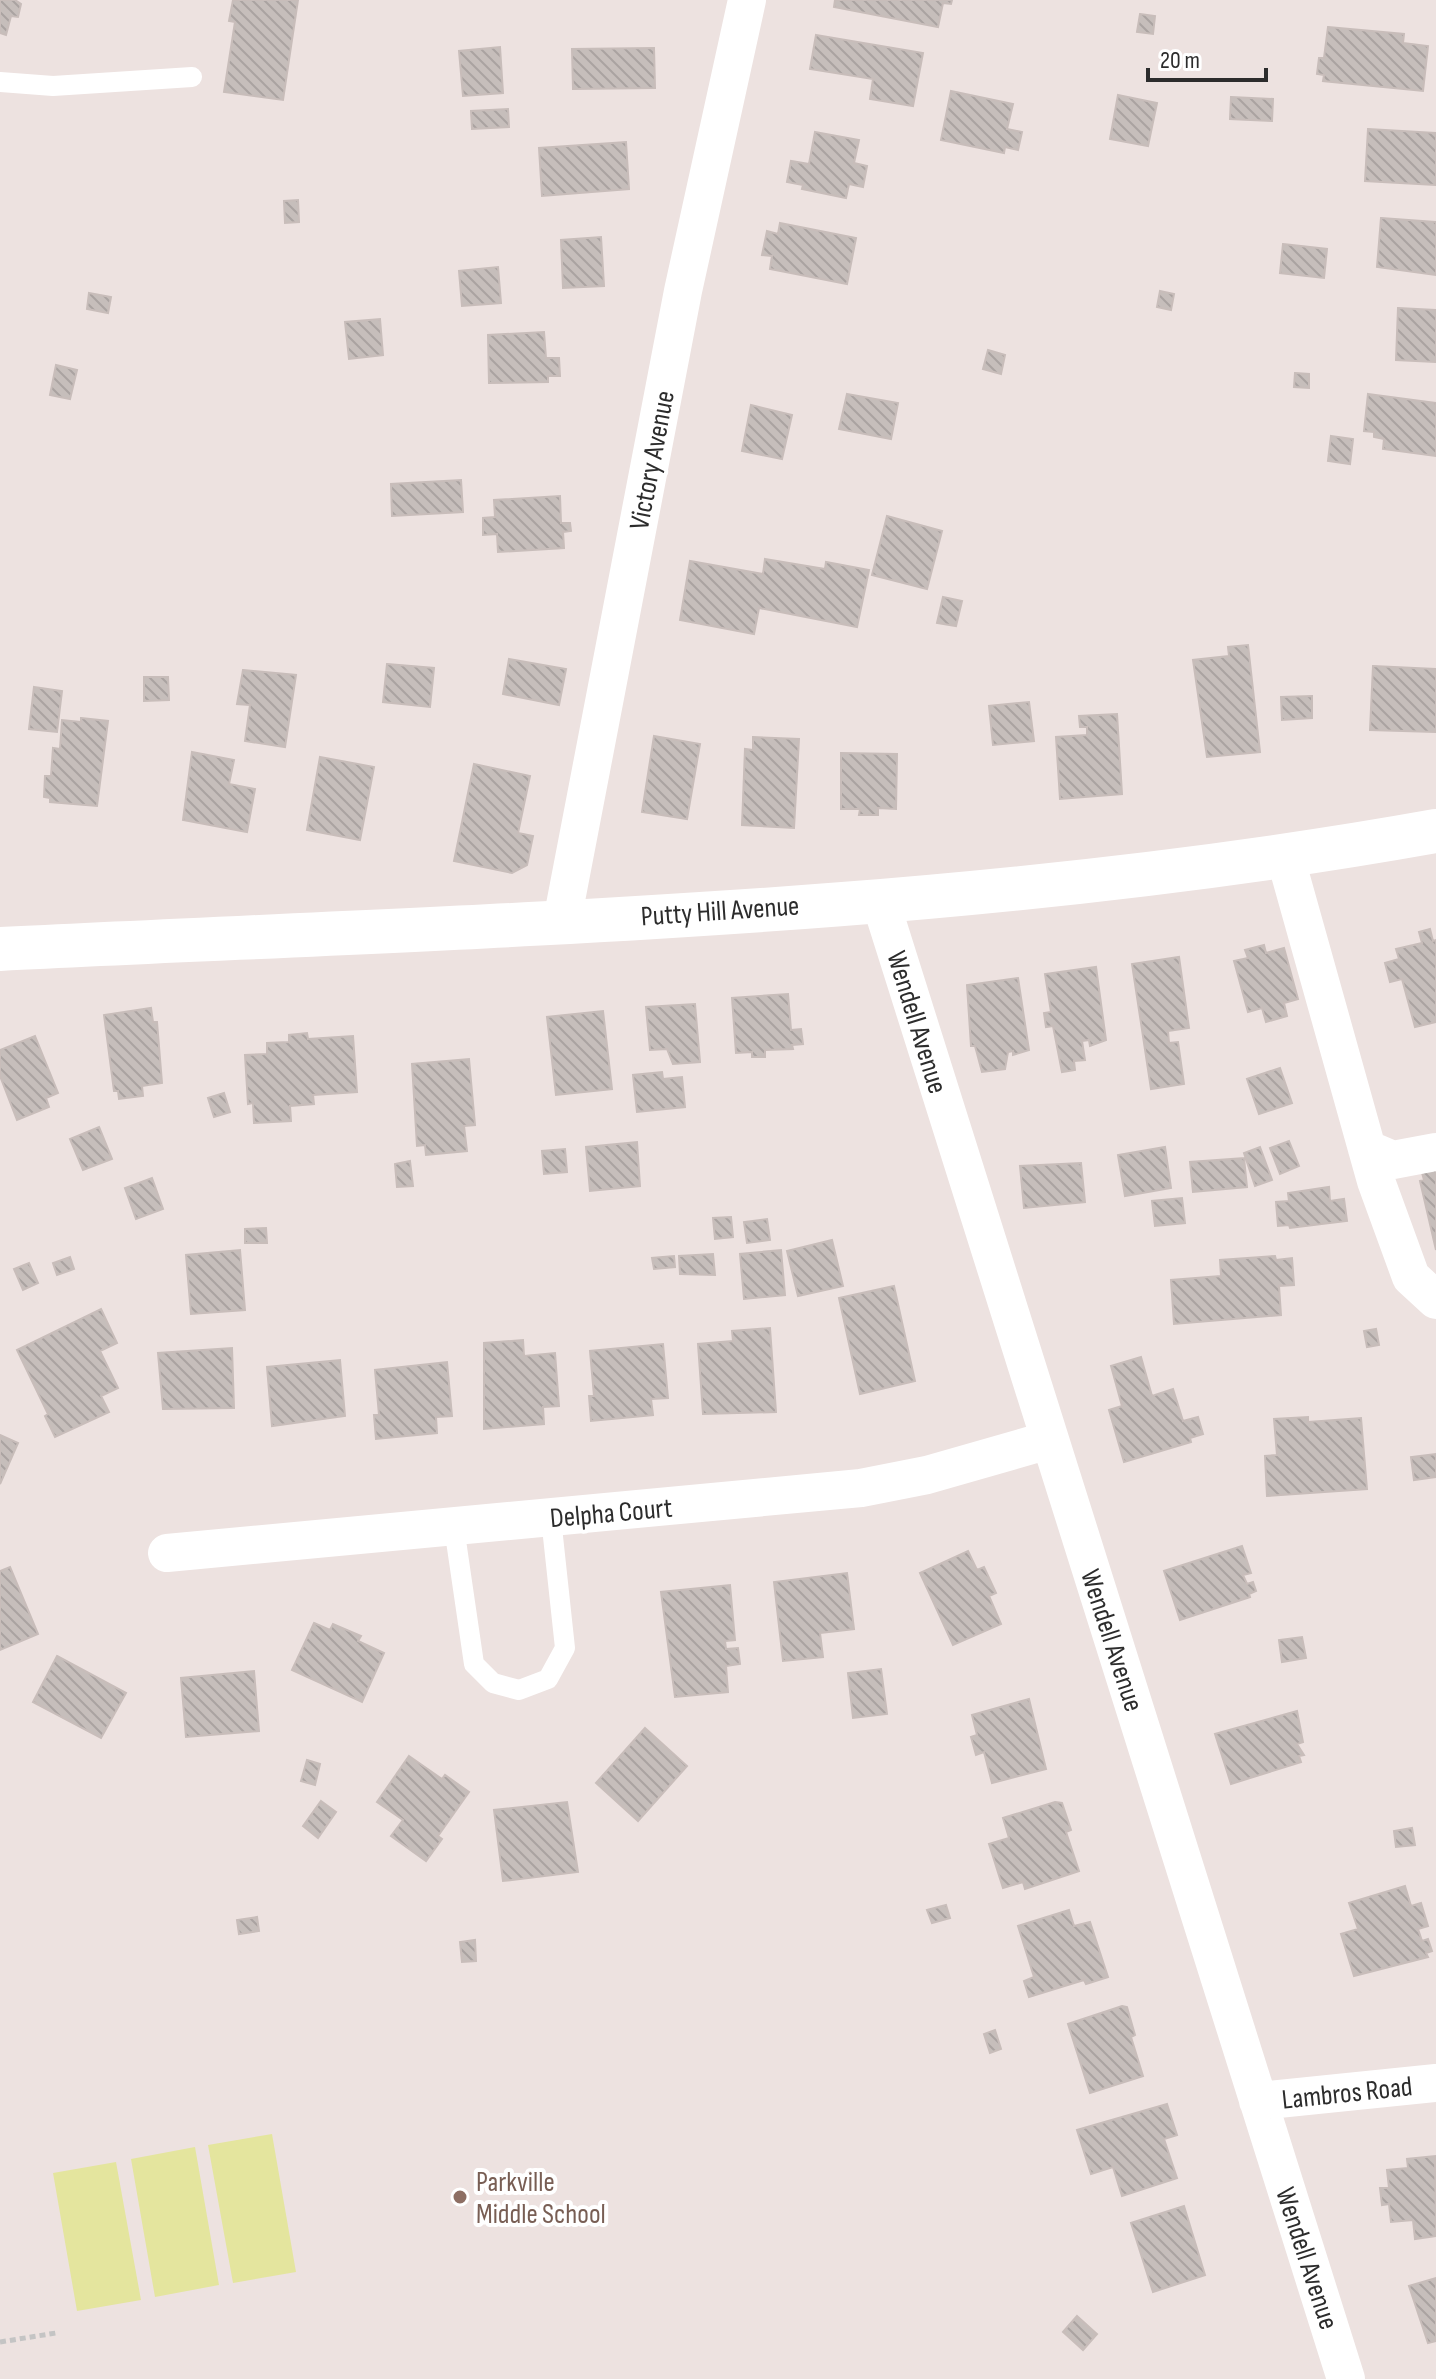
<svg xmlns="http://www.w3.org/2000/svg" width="1436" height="2379" viewBox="0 0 1436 2379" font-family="'Sofia Sans Condensed',sans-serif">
<defs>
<pattern id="building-back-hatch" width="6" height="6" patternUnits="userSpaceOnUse" patternTransform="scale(2)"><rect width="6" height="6" fill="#c6bebb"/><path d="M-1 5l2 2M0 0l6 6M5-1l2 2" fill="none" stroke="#aaa3a1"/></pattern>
</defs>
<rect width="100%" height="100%" fill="#ede2e0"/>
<!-- pitch -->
<path fill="#e4e59e" d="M272,2134L296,2272L233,2283L208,2145Z
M195,2147L219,2285L155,2297L131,2159Z
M116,2162L141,2300L77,2311L53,2173Z"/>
<!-- building -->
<path fill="url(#building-back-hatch)" stroke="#c8bdba" stroke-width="2" d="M0,0H15L21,4L18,17L11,16L6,35L0,33Z
M233,0H298L283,100L224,92L235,22L229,21Z
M835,0H952L951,4L943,3L938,27L834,7Z
M1140,14L1155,16L1153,34L1137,32Z
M1328,27L1404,34L1403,43L1428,46L1423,91L1323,81L1324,75L1317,74L1319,58H1324Z
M816,35L923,53L913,106L870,99L873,79L810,69Z
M500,47L503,93L463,96L459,51Z
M654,48L655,88L573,89L572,49Z
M951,91L1013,104L1007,129L1022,132L1018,150L1005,147L1004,153L941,140Z
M1118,95L1157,103L1148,146L1110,139Z
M1231,97L1273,99L1272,121L1230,119Z
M508,109L509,127L472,129L471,111Z
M1368,129L1436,133V185L1365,181Z
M815,132L859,140L854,163L867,166L863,187L849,184L846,198L802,189L803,185L787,182L791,161L809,164Z
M626,142L629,189L542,196L539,148Z
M298,200L299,222L285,223L284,201Z
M1381,218L1436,222V275L1377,267Z
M780,223L856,238L847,284L770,269L772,256L762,255L767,231L778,234Z
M601,237L604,286L563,288L561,240Z
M1283,244L1327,249L1324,278L1280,273Z
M498,267L501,303L462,306L459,271Z
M1160,291L1174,294L1171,310L1157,307Z
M89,293L111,297L108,313L87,309Z
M1398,308L1436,310V362L1396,360Z
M380,319L383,355L349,359L345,322Z
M544,332L546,358H559L560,376H548V382L489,383L488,335Z
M988,350L1005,355L1001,374L983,369Z
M56,365L77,370L70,399L50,395Z
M1295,373L1309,374V388L1294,387Z
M847,394L898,403L891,439L839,429Z
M1368,394L1436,403V456L1383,449L1384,439L1374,437V432L1364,431Z
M751,405L792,415L782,459L742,451Z
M1331,436L1353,439L1350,464L1328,461Z
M461,480L463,512L392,516L391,484Z
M560,496L561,523H570L571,531L563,532L564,548L498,552L497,534L483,535V518L495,517L494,500Z
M887,516L942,531L927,589L872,575Z
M765,559L825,569L826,562L869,570L857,627L759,608L754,634L680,620L690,561L763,574Z
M943,597L962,601L956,626L937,623Z
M1248,645L1260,752L1207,757L1193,660L1229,656L1228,647Z
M509,659L566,669L559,705L503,694Z
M387,664L434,668L430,707L383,702Z
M1373,666L1436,669V732L1370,730Z
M243,670L296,675L285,747L245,741L250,705L237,704Z
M144,677H168L169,700L144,701Z
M34,687L62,691L57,732L29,729Z
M1312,696V718L1282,720L1281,697Z
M1029,702L1034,741L993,745L989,706Z
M1117,714L1122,794L1060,799L1056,737L1087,735V727H1080L1079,716Z
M81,718L108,721L97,806L50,802V798L44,797L45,776H51L53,748L60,749L62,720L81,722Z
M654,736L700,744L687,819L642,812Z
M753,737L799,739L794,828L742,825L745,749L753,750Z
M192,752L234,760L229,784L255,789L247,832L183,820Z
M841,753L897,754L896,809L878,808V815H859L860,809H841Z
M320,757L374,767L360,840L307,830Z
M474,764L530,776L518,833L533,836L527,865L512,873L454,861Z
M1430,929L1433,941L1436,940V1022L1415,1027L1402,979L1390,982L1385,963L1399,959L1396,949L1422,943L1419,932Z
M1264,945L1266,953L1284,948L1298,999L1284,1003L1287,1016L1266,1022L1262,1008L1248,1012L1234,961L1248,958L1245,950Z
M1179,957L1189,1028L1168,1031L1169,1043L1178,1042L1184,1084L1151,1089L1132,964Z
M1096,967L1106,1040L1090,1046L1089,1040L1082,1041L1085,1060L1074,1061L1075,1070L1062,1072L1053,1026L1046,1027L1044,1013L1051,1012L1045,974Z
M1018,978L1029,1050L1013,1055V1051L1008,1052L1005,1069L982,1072L975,1046H971L967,985Z
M788,994L791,1030L801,1029L803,1044L792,1045L793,1049L765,1050V1057H752V1052L736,1053L732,998Z
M695,1004L700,1062L673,1064L667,1049L650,1050L646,1007Z
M151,1008L153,1022H157L162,1083L142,1086L143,1096L119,1099L118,1091H114L104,1015Z
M603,1011L612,1089L556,1095L547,1017Z
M307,1033L308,1039L353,1036L357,1092L313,1095L314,1104L290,1106L291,1121L254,1123L253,1103L248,1104L245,1055L267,1054V1043L289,1042V1035Z
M35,1036L58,1093L46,1098L49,1107L17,1120L0,1076V1050Z
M469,1059L475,1125L464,1126L467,1151L426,1155L425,1145L417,1146L412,1064Z
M1280,1068L1292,1103L1259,1114L1247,1079Z
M662,1072L663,1079L682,1077L685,1107L637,1112L633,1075Z
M224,1093L230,1112L214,1117L208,1098Z
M99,1127L112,1159L83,1170L70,1139Z
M1289,1141L1299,1166L1280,1174L1270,1148Z
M637,1142L640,1186L590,1191L586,1147Z
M1165,1147L1171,1188L1125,1196L1118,1155Z
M1260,1147L1272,1180L1255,1186L1244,1153Z
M565,1149L567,1172L544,1174L542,1151Z
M1244,1158L1247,1187L1193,1192L1190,1162Z
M410,1161L413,1186L397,1187L395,1164Z
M1081,1163L1085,1202L1024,1208L1020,1166Z
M1436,1166V1250L1420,1181L1424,1180L1421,1169Z
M152,1178L163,1209L136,1219L125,1188Z
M1329,1187L1330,1201L1344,1199L1347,1221L1290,1228L1289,1225L1278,1226L1276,1202L1289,1201L1288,1193Z
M1182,1198L1185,1223L1155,1226L1152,1201Z
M731,1217L733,1237L715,1239L713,1218Z
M767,1219L770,1240L747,1243L744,1222Z
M266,1228L267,1243H245V1229Z
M832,1240L843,1286L798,1296L787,1251Z
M240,1250L245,1310L191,1314L186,1255Z
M781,1250L785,1295L744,1299L740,1254Z
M713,1254L715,1275L680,1274L679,1256Z
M674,1256L675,1267L654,1269L652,1258Z
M1275,1256L1276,1260L1292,1258L1294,1285L1279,1286L1281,1315L1174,1324L1171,1280L1221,1276L1220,1260Z
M70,1257L74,1269L57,1275L53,1263Z
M29,1263L38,1283L23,1290L14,1269Z
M894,1286L915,1381L860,1394L839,1298Z
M101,1309L117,1343L100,1351L118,1388L101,1396L109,1412L55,1437L45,1416L48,1414L17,1350Z
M770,1328L776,1412L703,1414L698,1344L733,1341L732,1331Z
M1376,1329L1379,1345L1367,1347L1364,1331Z
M523,1340L524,1356L555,1353L559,1406L543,1407L544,1424L484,1429V1343Z
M663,1344L668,1398L651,1399L653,1415L591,1421L589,1396H594L590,1351Z
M232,1348L234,1408L163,1409L158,1353Z
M1141,1357L1152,1396L1173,1389L1183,1421L1198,1417L1203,1434L1190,1438L1191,1442L1124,1462L1109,1410L1122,1406L1111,1366Z
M340,1360L345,1416L272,1426L267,1367Z
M447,1362L452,1416L436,1417L437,1433L376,1439L374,1415H379L375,1370Z
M1308,1417V1422L1361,1418L1367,1489L1267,1496L1265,1456L1277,1455L1274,1419Z
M0,1435L18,1443L0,1484Z
M1436,1454V1477L1414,1480L1411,1457Z
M1242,1546L1251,1573L1243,1575L1247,1584L1253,1582L1256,1591L1249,1594L1250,1597L1180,1620L1164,1571Z
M968,1551L977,1570L984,1567L996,1593L989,1596L1001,1624L953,1645L920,1573Z
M10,1567L38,1634L0,1650V1571Z
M847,1573L854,1629L820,1633L823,1657L783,1661L774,1582Z
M730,1585L735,1640L725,1641L726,1649L738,1648L740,1664L726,1666L728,1692L675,1697L661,1592Z
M314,1623L330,1630L333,1624L361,1636L358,1641L384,1653L362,1702L292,1670Z
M1302,1637L1306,1658L1282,1662L1279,1640Z
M57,1656L126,1693L101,1738L33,1702Z
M881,1669L887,1714L853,1718L848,1673Z
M254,1671L259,1731L186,1737L181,1678Z
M1029,1699L1046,1769L992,1783L984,1752L976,1755L971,1737L977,1735L972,1715Z
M1297,1711L1303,1742L1297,1744L1304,1755L1299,1756L1301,1762L1231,1784L1215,1734Z
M645,1728L687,1766L638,1821L596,1783Z
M409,1756L442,1779L445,1775L469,1792L438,1836L442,1839L426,1861L391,1836L403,1820L377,1802Z
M307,1760L320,1764L315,1785L301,1781Z
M321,1801L336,1812L318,1838L303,1826Z
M567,1802L578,1872L503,1881L494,1810Z
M1055,1802L1062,1803L1071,1830L1066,1832L1079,1871L1025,1889L1023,1882L1003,1888L989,1844L1009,1838L1003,1818Z
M1412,1828L1415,1845L1396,1847L1394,1831Z
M1405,1886L1411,1906L1421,1903L1428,1926L1418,1929L1422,1941L1428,1939L1432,1951L1426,1953L1428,1957L1354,1976L1341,1934L1358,1929L1349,1903Z
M946,1905L950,1918L932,1923L927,1910Z
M1069,1910L1074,1926L1090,1922L1108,1977L1086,1984L1084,1980L1029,1997L1024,1981L1034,1977L1018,1926Z
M257,1917L259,1931L239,1934L237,1920Z
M475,1940L476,1961L462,1962L460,1942Z
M1122,2006L1127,2007L1135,2035L1131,2037L1143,2076L1090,2093L1068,2024Z
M995,2030L1001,2049L990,2053L984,2034Z
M1167,2104L1177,2135L1164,2139L1177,2178L1122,2196L1113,2167L1091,2174L1077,2130Z
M1435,2156L1436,2236L1415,2239L1413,2220L1391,2222L1389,2204L1382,2205L1380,2188H1389L1387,2170L1408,2168L1407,2159Z
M1184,2206L1205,2275L1153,2292L1131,2223Z
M1436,2278V2341L1428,2343L1409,2286Z
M1077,2316L1097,2334L1083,2350L1063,2332Z"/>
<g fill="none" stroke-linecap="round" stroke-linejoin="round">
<!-- path -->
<path stroke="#c4c4c4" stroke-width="5" stroke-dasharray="6 4" stroke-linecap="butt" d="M0,2342L56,2333"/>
<!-- lane -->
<path stroke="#fff" stroke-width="20" d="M0,82L53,86L192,77
M454,1527L474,1664L493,1683L519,1690L548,1679L565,1648L551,1518"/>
<!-- street -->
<path stroke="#fff" stroke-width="38" d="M1285,856L1376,1181L1411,1277L1436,1300
M880,900L1346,2379
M562,921L683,291L747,0
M1367,1149L1393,1160L1436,1152
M167,1553L861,1488L927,1475L1049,1440
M1258,2101L1436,2083"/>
<!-- secondary -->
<path stroke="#fff" stroke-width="44" d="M0,949C479,925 963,916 1436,831"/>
</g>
<!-- markers -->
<circle fill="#8d6e63" stroke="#fff" stroke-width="3" cx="460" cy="2197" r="8"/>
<g text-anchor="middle" stroke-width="8" stroke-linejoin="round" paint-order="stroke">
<!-- street labels -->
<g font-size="28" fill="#2c2c2c" stroke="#fff">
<text transform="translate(651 460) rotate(-79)" y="10">Victory Avenue</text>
<text transform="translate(720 910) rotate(-4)" y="10">Putty Hill Avenue</text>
<text transform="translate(918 1022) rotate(73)" y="10">Wendell Avenue</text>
<text transform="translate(611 1512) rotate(-5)" y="10">Delpha Court</text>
<text transform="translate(1113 1640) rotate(72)" y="10">Wendell Avenue</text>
<text transform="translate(1347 2092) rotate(-6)" y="10">Lambros Road</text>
<text transform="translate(1308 2258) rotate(72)" y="10">Wendell Avenue</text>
</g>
<!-- education labels -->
<g font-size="28" fill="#785e54" stroke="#fff" text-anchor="start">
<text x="476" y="2191">Parkville<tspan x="476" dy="32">Middle School</tspan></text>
</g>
</g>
<!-- scale -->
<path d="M1148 68v12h118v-12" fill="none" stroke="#2c2c2c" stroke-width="4"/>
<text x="1160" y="68" font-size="24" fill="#2c2c2c" stroke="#ffffff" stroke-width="6" paint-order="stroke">20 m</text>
</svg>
